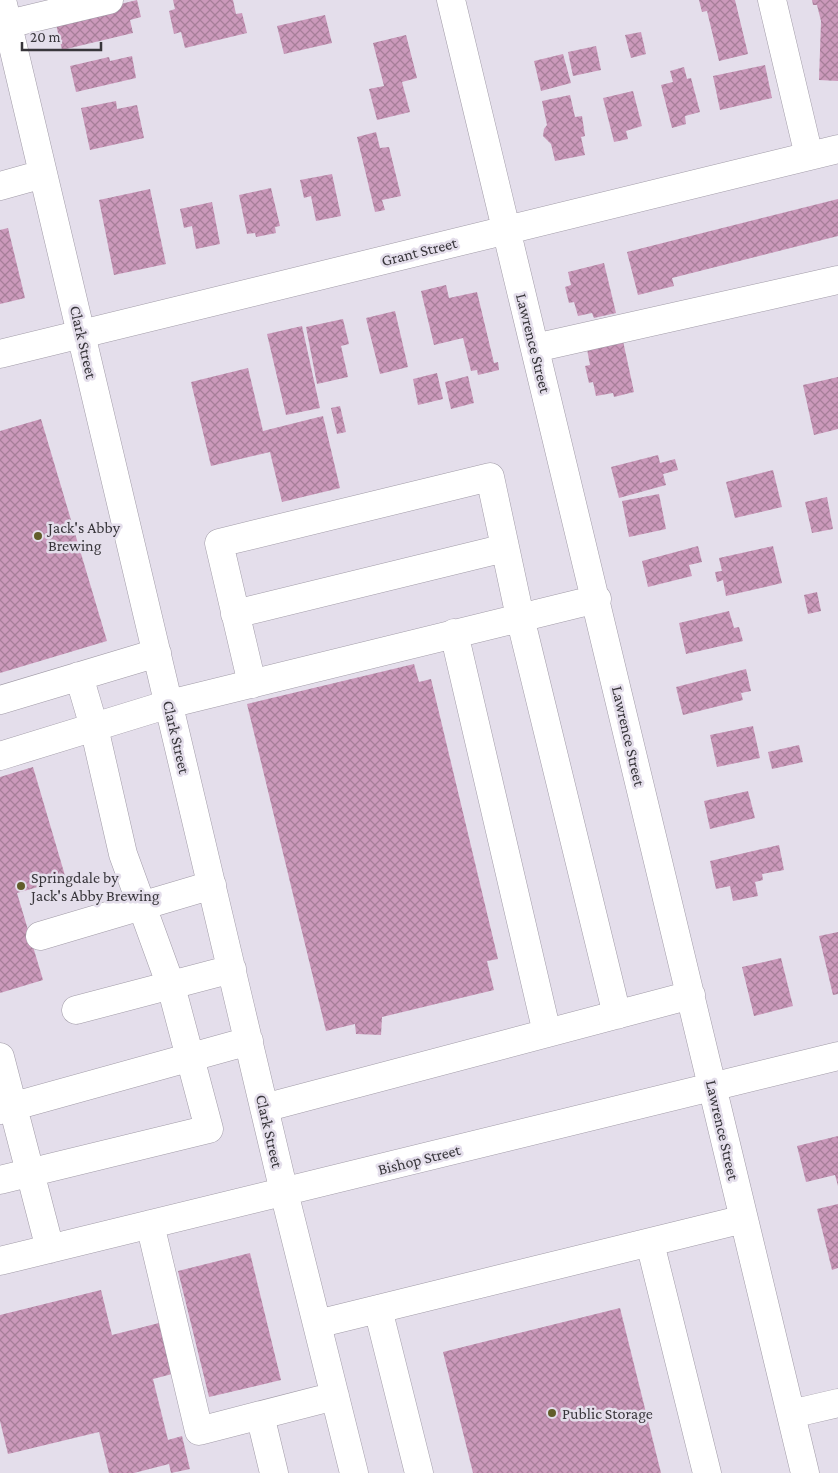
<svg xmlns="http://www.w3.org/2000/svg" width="838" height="1473" viewBox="0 0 838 1473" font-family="'Crimson Pro',serif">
<defs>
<pattern id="building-cross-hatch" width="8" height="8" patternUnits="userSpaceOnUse" patternTransform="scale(1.25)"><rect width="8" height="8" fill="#cb99bb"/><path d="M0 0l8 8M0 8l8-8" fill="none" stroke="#a67e99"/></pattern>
</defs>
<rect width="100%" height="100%" fill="#e4deeb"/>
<!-- building -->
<path fill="url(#building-cross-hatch)" d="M137,0L141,17L130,20L133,33L62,50L55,20Z
M173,0H233L236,14L242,13L247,33L185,48L181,32L174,34L169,11L175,9Z
M699,0H735L748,54L719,61L707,11L702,12Z
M812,0H838V81L819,80L821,21L817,5H813Z
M325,15L332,43L284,54L277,26Z
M641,32L646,54L631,58L625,35Z
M406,35L417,78L402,82L410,112L377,120L369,89L384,86L373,43Z
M596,46L601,70L573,76L568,52Z
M563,54L571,83L541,91L534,61Z
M132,56L136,78L76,92L70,66L109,57L110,61Z
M765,65L772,98L720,110L713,76Z
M684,67L687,79L691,78L700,112L685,116L686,124L672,128L661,85L673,82L670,71Z
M633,91L642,126L626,131L628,139L614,142L603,98Z
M570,95L575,117L582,116L585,136L581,137L585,155L555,161L551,144L543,136L544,129L547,125L542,101Z
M116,101L117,109L137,105L144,138L90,150L81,108Z
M376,132L380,148L389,147L401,196L382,200L385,210L375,212L357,137Z
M332,174L341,216L316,221L311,196L304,198L300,180Z
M271,188L280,226L275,227L276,233L256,237L255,233L247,234L239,195Z
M150,189L166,264L114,275L99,200Z
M838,199V236L672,278L674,286L638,295L627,252Z
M212,202L220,244L196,249L192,226L184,228L180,209Z
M8,228L25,298L0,304V230Z
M604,263L616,313L594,318L592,313L578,316L574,302L569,303L565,287L571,285L568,272Z
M446,285L449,298L477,292L494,363L498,362L499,370L478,375L477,370L471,371L463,338L434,345L421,291Z
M395,311L408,367L380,374L366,318Z
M343,319L349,344L341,346L348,377L317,384L306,327Z
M302,326L320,408L286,415L267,334Z
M623,341L634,392L614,397L613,393L596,396L593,382L589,383L585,366L590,365L587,349Z
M248,368L263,431L323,416L340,488L282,502L270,452L211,466L191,382Z
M437,373L443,399L418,405L413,379Z
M468,376L474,403L451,409L445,382Z
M838,377V429L814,435L803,385Z
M340,406L346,432L337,434L331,408Z
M41,419L107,641L0,673V431Z
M658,455L660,463L675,459L678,470L663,474L666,485L619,498L611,467Z
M773,470L782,507L735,518L726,482Z
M659,494L666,529L629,537L622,501Z
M827,497L833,529L812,533L805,502Z
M698,546L702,562L689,565L692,576L648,587L642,561Z
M773,546L782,583L726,596L723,580L717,582L715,572L722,571L719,558Z
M817,592L821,611L808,614L804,595Z
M729,611L734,628L739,627L743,641L686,654L679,623Z
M414,664L419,682L431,679L498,959L487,961L494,990L382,1017L381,1035L356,1034L355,1024L326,1031L247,704Z
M746,669L751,691L741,693L743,700L683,715L676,687Z
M753,726L760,758L717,767L710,735Z
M799,745L803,762L772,769L768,752Z
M33,767L66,879L17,893L43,980L0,993V777Z
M748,791L755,818L710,829L704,801Z
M779,845L784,870L762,874L763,880L755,882L758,896L733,901L730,886L716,889L710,861Z
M838,932V994L833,995L819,936Z
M781,958L793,1006L754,1016L742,967Z
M838,1136V1186L835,1175L806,1182L797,1146Z
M838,1204V1268L832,1270L817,1209Z
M250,1253L281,1380L209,1397L178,1271Z
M101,1290L112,1335L159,1323L172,1374L153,1379L168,1440L182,1436L190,1469L171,1473L169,1464L134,1473H109L99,1432L8,1454L0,1421V1315Z
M620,1308L661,1473H473L443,1352Z"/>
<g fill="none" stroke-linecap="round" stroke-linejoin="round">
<defs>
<path id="minor" d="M2,0L284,1192L354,1473
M451,0L805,1473
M772,0L809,156
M8,24L109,0
M0,186L43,174
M535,348L838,280
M0,354L838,149
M235,614L505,548
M454,633L547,1033
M252,684L219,543L490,477L520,617L617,1015
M0,700L157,653
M0,756L169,704L597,599
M40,936L212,885
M76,1010L232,969
M0,1057L50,1249
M264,1108L691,995
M0,1110L249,1041
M0,1180L209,1129L171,986L123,854L94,727L79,676
M150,1224L199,1431L335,1396
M650,1243L707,1473
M0,1261L838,1056
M378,1309L419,1473
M317,1324L744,1219
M791,1414L838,1403
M260,1415L274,1473"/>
</defs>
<!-- minor casing -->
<use href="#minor" stroke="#a19ba7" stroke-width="29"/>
<!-- minor -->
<use href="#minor" stroke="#fff" stroke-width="28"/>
</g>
<!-- markers -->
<g fill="#615d2a" stroke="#e4deeb" stroke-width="2">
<circle cx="38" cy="536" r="5"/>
<circle cx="21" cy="886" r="5"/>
<circle cx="552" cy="1413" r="5"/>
</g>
<g text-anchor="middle" stroke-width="5" stroke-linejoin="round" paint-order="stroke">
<!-- street labels -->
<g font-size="16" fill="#38363b" stroke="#e4deeb">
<text transform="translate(419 251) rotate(-14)" y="6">Grant Street</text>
<text transform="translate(84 342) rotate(77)" y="6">Clark Street</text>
<text transform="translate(534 343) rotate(76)" y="6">Lawrence Street</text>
<text transform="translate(629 736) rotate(77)" y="6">Lawrence Street</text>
<text transform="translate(177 737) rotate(77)" y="6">Clark Street</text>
<text transform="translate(723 1130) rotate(77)" y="6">Lawrence Street</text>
<text transform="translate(270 1131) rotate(77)" y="6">Clark Street</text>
<text transform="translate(419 1159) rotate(-14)" y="6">Bishop Street</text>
</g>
<!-- poi labels -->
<g font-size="16" fill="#38363b" stroke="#e4deeb" text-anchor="start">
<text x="48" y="533">Jack's Abby<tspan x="48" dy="18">Brewing</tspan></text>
<text x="31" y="883">Springdale by<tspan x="31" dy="18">Jack's Abby Brewing</tspan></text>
<text x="562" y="1419">Public Storage</text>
</g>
</g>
<!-- scale -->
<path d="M22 42v8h79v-8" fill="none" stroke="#38363b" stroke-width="2.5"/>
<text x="30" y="42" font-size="15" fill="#38363b" stroke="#e4deeb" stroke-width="4" paint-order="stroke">20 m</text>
</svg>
